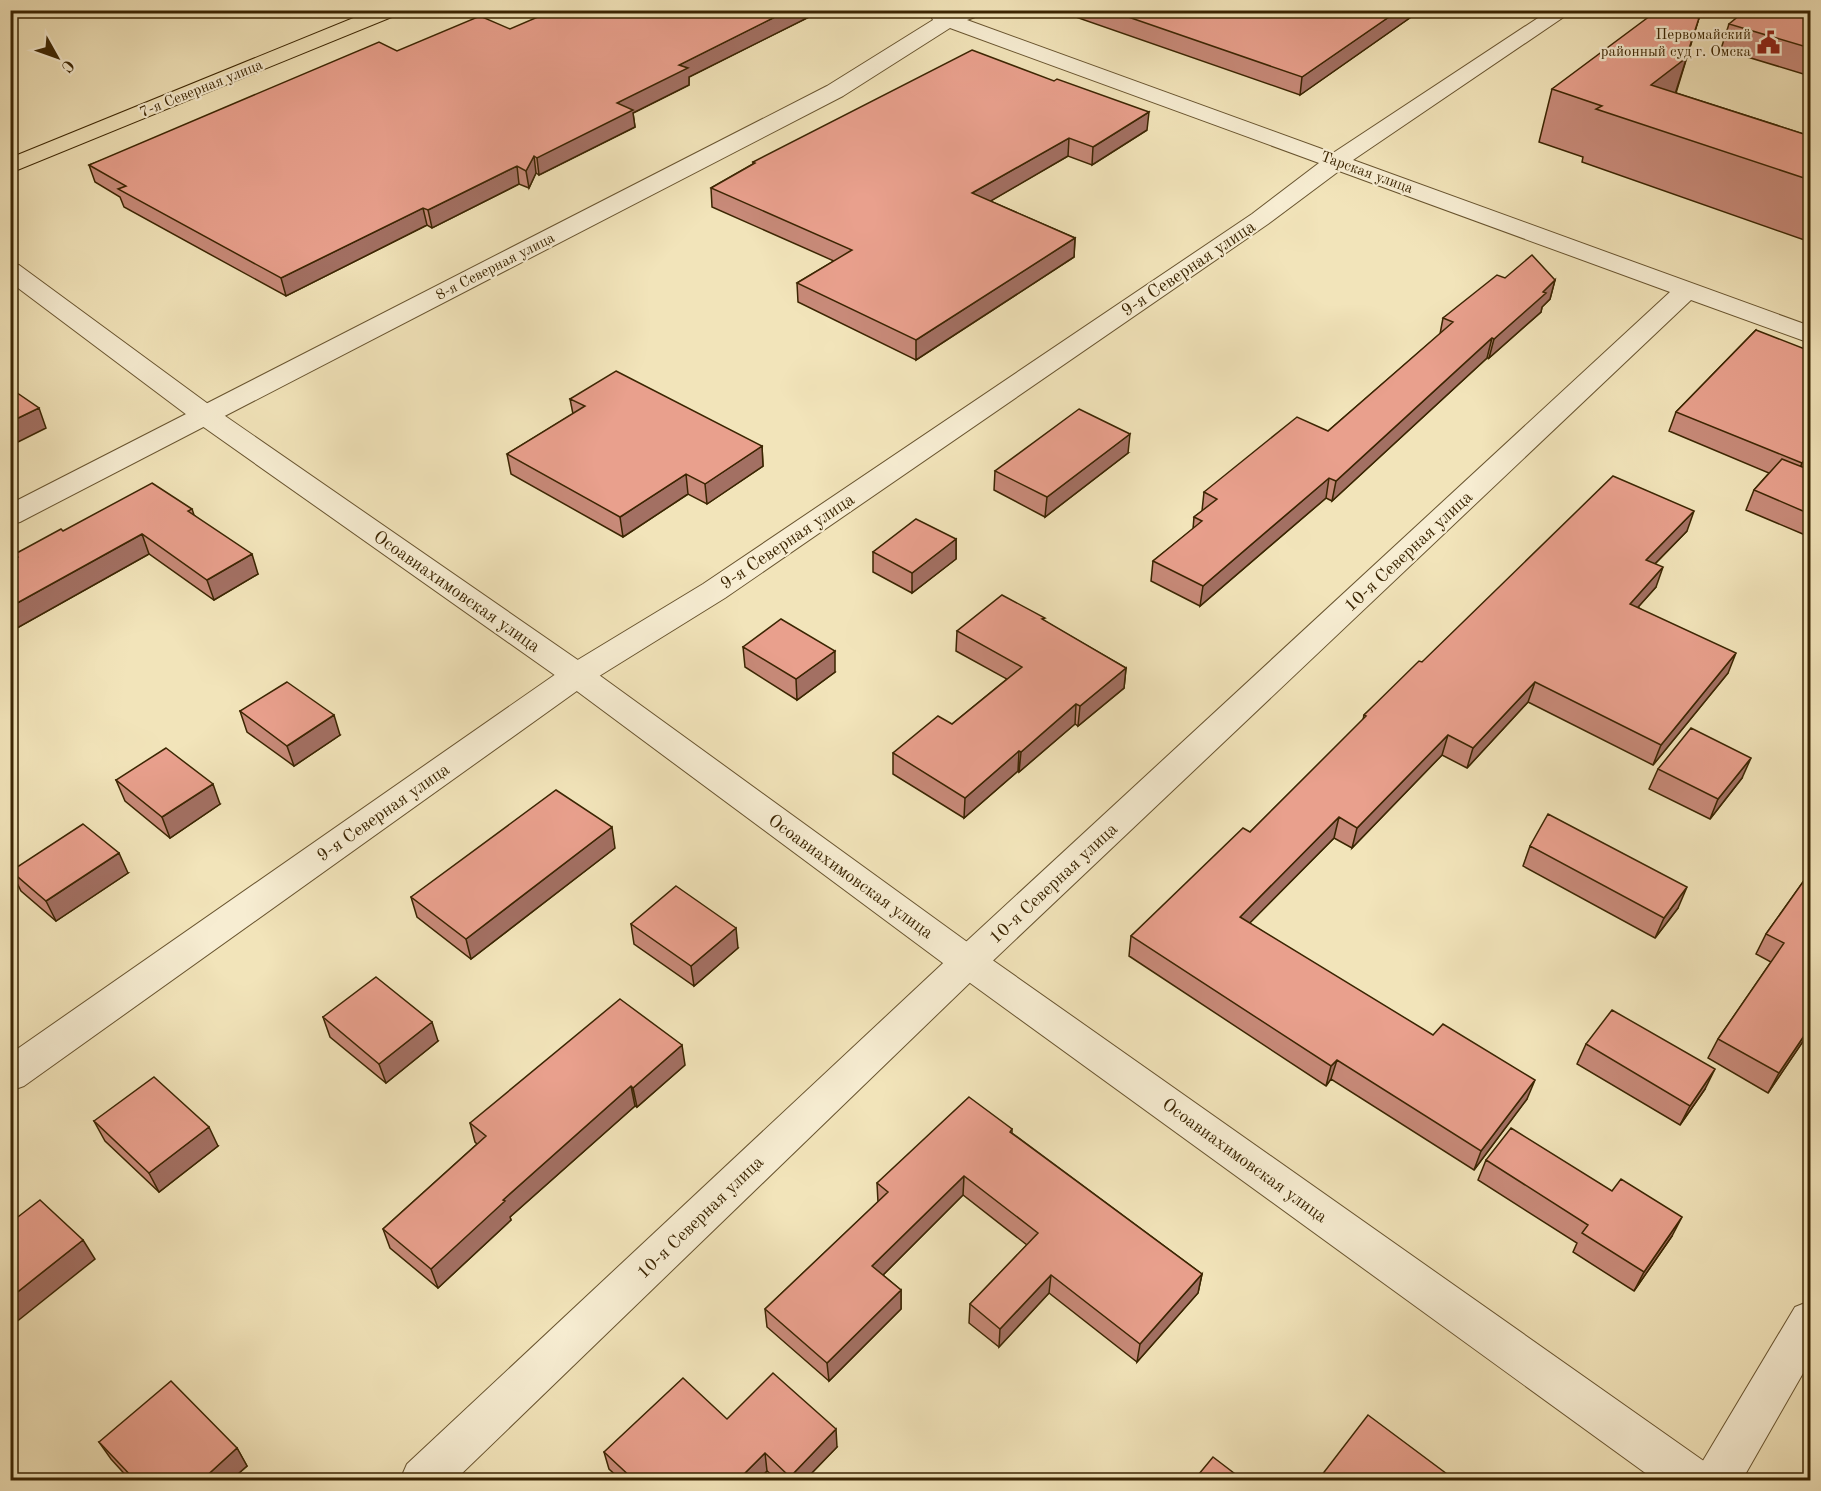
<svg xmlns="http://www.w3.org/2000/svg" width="1821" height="1491" viewBox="0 0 1821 1491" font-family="'Old Standard TT',serif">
<rect width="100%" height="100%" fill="#f2e4ba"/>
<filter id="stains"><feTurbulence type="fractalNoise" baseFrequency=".00333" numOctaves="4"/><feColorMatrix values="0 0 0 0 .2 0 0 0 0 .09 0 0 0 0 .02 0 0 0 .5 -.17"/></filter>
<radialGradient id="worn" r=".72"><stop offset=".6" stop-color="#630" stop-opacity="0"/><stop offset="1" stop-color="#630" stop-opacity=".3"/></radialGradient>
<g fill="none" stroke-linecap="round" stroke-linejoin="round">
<defs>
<path id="minor" d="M955,10H986L983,14L967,20L1333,153L1550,10H1574L1353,160L1810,326V343L1691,300L981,972L455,1480H400L407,1464L955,952L1670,292L1339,171L1268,224L725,598L588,683L24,1086L10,1091V1054L566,667L703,584L1252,214L1319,163L950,28L843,96L20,522L10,525V504L827,86L933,20L932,18L935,14Z
M1810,1301V1361L1742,1480H1694L1701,1464L1795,1307Z"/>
<path id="tertiary" d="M10,263L19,265L215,409L588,667L981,952L1708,1464L1715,1480H1655L955,972L566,683L195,421L10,282Z"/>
<path id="primary" d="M373,10H402L399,14L10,173V158Z"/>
</defs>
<!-- minor casing -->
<use href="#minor" stroke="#695530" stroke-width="2"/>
<!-- tertiary casing -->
<use href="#tertiary" stroke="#695530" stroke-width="2"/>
<!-- primary casing -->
<use href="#primary" stroke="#3b2502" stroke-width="2"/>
<!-- minor -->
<use href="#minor" fill="#f7edd2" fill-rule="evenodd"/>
<!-- tertiary -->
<use href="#tertiary" fill="#f7edd2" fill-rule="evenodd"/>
<!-- primary -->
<use href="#primary" fill="#f2e4ba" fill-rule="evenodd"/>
</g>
<!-- wall -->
<path fill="#c88a79" stroke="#3b2502" stroke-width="1.5" d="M1067,10H1421L1300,95L1067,14Z
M1810,10V76L1721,49L1729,24Z
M821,11L689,77V85L633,113L635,127L539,175L536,173L529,188L519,184L432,228L427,225L286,296L124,207L120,197L95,182L89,165L397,51L510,29Z
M1699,18L1676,93L1810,136V242L1582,162L1583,157L1539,142L1552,89Z
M1147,130L1092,165L1068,156L990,201L1075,238L1074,257L916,360L798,302L797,283L834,261L712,207L711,188L753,164V162Z
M1505,278L1555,280L1550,299L1542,307L1541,312L1489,358H1487L1332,501L1326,498L1200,606L1151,581L1153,561L1193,529L1194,517L1202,511L1204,492L1328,431L1440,334L1443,318Z
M1756,330L1807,469L1810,470V537L1746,510L1754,490L1769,473L1669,431L1676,412Z
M570,399L762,446L763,466L707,504L688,494L623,537L511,474L507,454L573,414Z
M1128,453L1045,517L994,490L995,471Z
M192,509L194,515L258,574L214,600L149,554L10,632V561L16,558L15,554L63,531Z
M1687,531L1655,564L1656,587L1638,607L1728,673L1653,765L1528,702L1467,768L1442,755L1352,848L1334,838L1249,923L1527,1099L1474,1170L1331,1079L1326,1086L1129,956L1131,936L1250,832L1363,720L1364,715L1422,662Z
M956,539V559L912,593L873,572V552Z
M1044,621L1126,668L1124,688L1078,726L1075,724L1019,772L1018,771L964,818L893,774V753L952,724L1007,679L956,651L957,631Z
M743,647L835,672L797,700L745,667Z
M240,711L340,735L294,766L247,732Z
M1658,769L1742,778L1710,819L1649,789Z
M116,780L220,804L170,838L125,801Z
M1530,846L1678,908L1655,938L1523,866Z
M1810,846V863L1804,860Z
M615,848L471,959L417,917L411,897Z
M11,871L128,873L56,921L21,891Z
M1810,872V1031L1768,1093L1708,1058L1718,1039L1771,962L1756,954L1766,934Z
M631,924L738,948L694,986L634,944Z
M323,1017L438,1041L386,1083L330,1037Z
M1586,1044L1705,1089L1680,1125L1577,1064Z
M685,1065L637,1107L635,1106L510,1217L511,1220L438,1288L390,1248L383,1229L477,1144L475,1142L470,1123Z
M94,1121L218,1146L159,1192L105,1141Z
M1012,1129V1133L1202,1274L1198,1293L1137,1362L1049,1293L999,1347L969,1323L970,1304L1027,1245L963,1195L883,1275L901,1290V1309L829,1381L767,1327L765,1309L878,1202L877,1183Z
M1486,1160L1672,1236L1634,1291L1573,1252L1577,1243L1478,1180Z
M727,1419L837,1447L805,1480H778L767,1471L758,1480H621L609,1469L604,1452Z
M99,1442L237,1448L247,1466L231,1480H130L111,1459Z"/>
<!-- shaded-wall -->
<path fill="#a37063" stroke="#3b2502" stroke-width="1.5" d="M789,10H821V11L689,77V85L633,113L635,127L539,175L537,158L617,103L679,65Z
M1399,10H1421L1300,95L1302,77Z
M1699,18L1683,69L1670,110L1651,85Z
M1149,112L1147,130L1092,165L1093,147Z
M1069,138L1068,156L972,212V193Z
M534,156L536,173L529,188L526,171Z
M517,166L519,184L432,228L428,210Z
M423,208L427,225L286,296L281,278Z
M1075,238L1074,257L916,360V340Z
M1555,280L1550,299L1542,307L1541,312L1489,358L1494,339Z
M1492,338L1487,358L1332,501L1336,481Z
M39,408L46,428L10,446V422Z
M1130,434L1128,453L1045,517L1047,497Z
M762,446L763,466L707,504L705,484Z
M1810,454V465L1794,483L1802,463Z
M686,474L688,494L623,537L620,517Z
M1329,478L1326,498L1200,606L1203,586Z
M1694,511L1687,531L1639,580L1646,560Z
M142,534L149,554L10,632V607Z
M956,539V559L912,593V573Z
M252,554L258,574L214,600L207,580Z
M1663,567L1656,587L1623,624L1630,604Z
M835,651V672L797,700L796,679Z
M1736,653L1728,673L1653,765L1661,745Z
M1126,668L1124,688L1078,726L1080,706Z
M1535,682L1528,702L1467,768L1473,748Z
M1076,704L1075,724L1019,772L1021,752Z
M334,715L340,735L294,766L287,746Z
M1448,735L1442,755L1352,848L1357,828Z
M1019,751L1018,771L964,818L965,798Z
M1751,758L1742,778L1710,819L1718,799Z
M213,784L220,804L170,838L162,817Z
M1339,817L1334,838L1236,937L1240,917Z
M612,827L615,848L471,959L466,939Z
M119,853L128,873L56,921L46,901Z
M1687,887L1678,908L1655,938L1664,918Z
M736,928L738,948L694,986L691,966Z
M432,1022L438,1041L386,1083L379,1064Z
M1810,1027V1031L1768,1093L1779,1073Z
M682,1045L685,1065L637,1107L633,1088Z
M1337,1060L1331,1079L1326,1086L1331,1066Z
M1715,1069L1705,1089L1680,1125L1690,1106Z
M1535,1080L1527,1099L1474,1170L1481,1151Z
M631,1086L635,1106L510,1217L511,1220L438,1288L431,1269L503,1200Z
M209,1127L218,1146L159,1192L149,1173Z
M964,1176L963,1195L873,1285L872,1266Z
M1682,1217L1672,1236L1634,1291L1644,1272Z
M83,1240L95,1259L10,1327V1298Z
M1202,1274L1198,1293L1137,1362L1140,1344Z
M1051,1275L1049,1293L999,1347L1000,1329Z
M901,1290V1309L829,1381L827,1363Z
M836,1429L837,1447L805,1480H790V1477Z
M237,1448L247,1466L231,1480H202Z
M765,1453L767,1471L758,1480H738Z"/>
<!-- building -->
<path fill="#e9a08d" stroke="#3b2502" stroke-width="1.5" d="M554,10H789L679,65L688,68L617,103L633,110L537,158L534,156L526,171L517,166L428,210L423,208L281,278L118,189L126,186L89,165L379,42L397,51L480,16L510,29Z
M1108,10H1399L1302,77Z
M1658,10H1674L1699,18L1686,58L1651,85L1810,136V180L1596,109L1602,106L1552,89Z
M1746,10H1810V48L1729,24Z
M972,50L1054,81L1057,79L1149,112L1093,147L1069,138L972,193L1075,238L916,340L797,283L852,250L711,188L755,163L753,162Z
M1532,255L1555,280L1543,292L1546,293L1494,339L1492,338L1336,481L1329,478L1203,586L1153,561L1202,521L1194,517L1217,499L1204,492L1297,417L1328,431L1453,322L1443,318L1497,275L1505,278Z
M1756,330L1810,351V454L1802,463L1676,412Z
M616,371L762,446L705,484L686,474L620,517L507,454L585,406L570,399Z
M10,388L39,408L10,422Z
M1079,409L1130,434L1047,497L995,471Z
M1782,459L1810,470V514L1754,490Z
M1613,476L1694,511L1646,560L1663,567L1630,604L1736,653L1661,745L1535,682L1473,748L1448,735L1357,828L1339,817L1240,917L1433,1035L1443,1024L1535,1080L1481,1151L1337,1060L1331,1066L1131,936L1243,828L1250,832L1366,716L1364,715L1419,661L1422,662Z
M152,483L192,509L188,511L252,554L207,580L142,534L10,607V561L18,557L15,554L61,529L63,531Z
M916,519L956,539L912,573L873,552Z
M1002,595L1045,618L1042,619L1126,668L1080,706L1076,704L1021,752L1019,751L965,798L893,753L938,716L952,724L1022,667L957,631Z
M781,619L835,651L796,679L743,647Z
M287,682L334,715L287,746L240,711Z
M1691,728L1751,758L1718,799L1658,769Z
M166,748L213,784L162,817L116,780Z
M556,790L612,827L466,939L411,897Z
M1548,814L1687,887L1664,918L1530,846Z
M83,824L119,853L46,901L11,871Z
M1810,872V1027L1779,1073L1718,1039L1784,943L1766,934Z
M676,886L736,928L691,966L631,924Z
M376,977L432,1022L379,1064L323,1017Z
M620,999L682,1045L633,1088L631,1086L503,1200L505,1201L431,1269L383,1229L486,1136L470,1123Z
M1612,1010L1715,1069L1690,1106L1586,1044Z
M154,1077L209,1127L149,1173L94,1121Z
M969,1097L1012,1129L1010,1132L1202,1274L1140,1344L1051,1275L1000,1329L970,1304L1038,1233L964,1176L872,1266L901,1290L827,1363L765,1309L888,1192L877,1183Z
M1511,1128L1612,1191L1621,1179L1682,1217L1644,1272L1582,1233L1588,1225L1486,1160Z
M40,1200L83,1240L10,1298V1223Z
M773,1373L836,1429L790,1477L765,1453L738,1480H634L604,1452L683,1378L727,1419Z
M171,1381L237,1448L202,1480H135L99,1442Z
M1368,1415L1455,1480H1318Z
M1213,1457L1243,1480H1194Z"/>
<!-- icons -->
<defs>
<symbol id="civic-bare" viewBox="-9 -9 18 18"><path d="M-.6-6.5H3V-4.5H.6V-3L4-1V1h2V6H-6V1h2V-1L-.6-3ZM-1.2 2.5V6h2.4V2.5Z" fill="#8f2418" stroke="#f7edd2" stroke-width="2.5" paint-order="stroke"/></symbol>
</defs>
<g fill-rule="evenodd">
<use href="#civic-bare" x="1752" y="26" width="33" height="33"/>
</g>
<g text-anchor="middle" stroke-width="4.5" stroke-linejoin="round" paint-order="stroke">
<!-- far-poi labels -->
<g font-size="15" fill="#3b2502" stroke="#f7edd2" text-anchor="end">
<text x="1751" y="39">Первомайский<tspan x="1751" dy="17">районный суд г. Омска</tspan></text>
</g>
<!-- far-street labels -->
<g font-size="15" fill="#3b2502" stroke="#f7edd2">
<text transform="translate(201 88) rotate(-22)" y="5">7-я Северная улица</text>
<text transform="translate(1367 172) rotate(20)" y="5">Тарская улица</text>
<text transform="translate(495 266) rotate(-27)" y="5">8-я Северная улица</text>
</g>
<!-- street labels -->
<g font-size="18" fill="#3b2502" stroke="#f7edd2">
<text transform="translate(1188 268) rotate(-34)" y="6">9-я Северная улица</text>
<text transform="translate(787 541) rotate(-34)" y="6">9-я Северная улица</text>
<text transform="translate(1408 551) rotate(-43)" y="6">10-я Северная улица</text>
<text transform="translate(457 591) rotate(35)" y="6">Осоавиахимовская улица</text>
<text transform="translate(383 812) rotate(-35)" y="6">9-я Северная улица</text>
<text transform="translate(851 876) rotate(36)" y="6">Осоавиахимовская улица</text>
<text transform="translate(1053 883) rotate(-43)" y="6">10-я Северная улица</text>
<text transform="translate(1245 1160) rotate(36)" y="6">Осоавиахимовская улица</text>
<text transform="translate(700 1217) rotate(-44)" y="6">10-я Северная улица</text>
</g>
</g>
<!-- margin -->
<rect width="1821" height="1491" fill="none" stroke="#f2e4ba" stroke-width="36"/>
<rect x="12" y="12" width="1797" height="1467" fill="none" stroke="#3b2502" stroke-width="3"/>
<rect x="18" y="18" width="1785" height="1455" fill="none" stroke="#3b2502" stroke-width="1.5"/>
<!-- north arrow -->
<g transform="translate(57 57) rotate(130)" stroke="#f7edd2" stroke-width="4.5" paint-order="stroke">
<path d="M0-4.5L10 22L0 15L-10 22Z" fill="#3b2502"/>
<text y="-9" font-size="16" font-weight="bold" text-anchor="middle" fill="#3b2502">С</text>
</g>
<rect width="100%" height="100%" filter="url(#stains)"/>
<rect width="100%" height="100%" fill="url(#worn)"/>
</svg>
